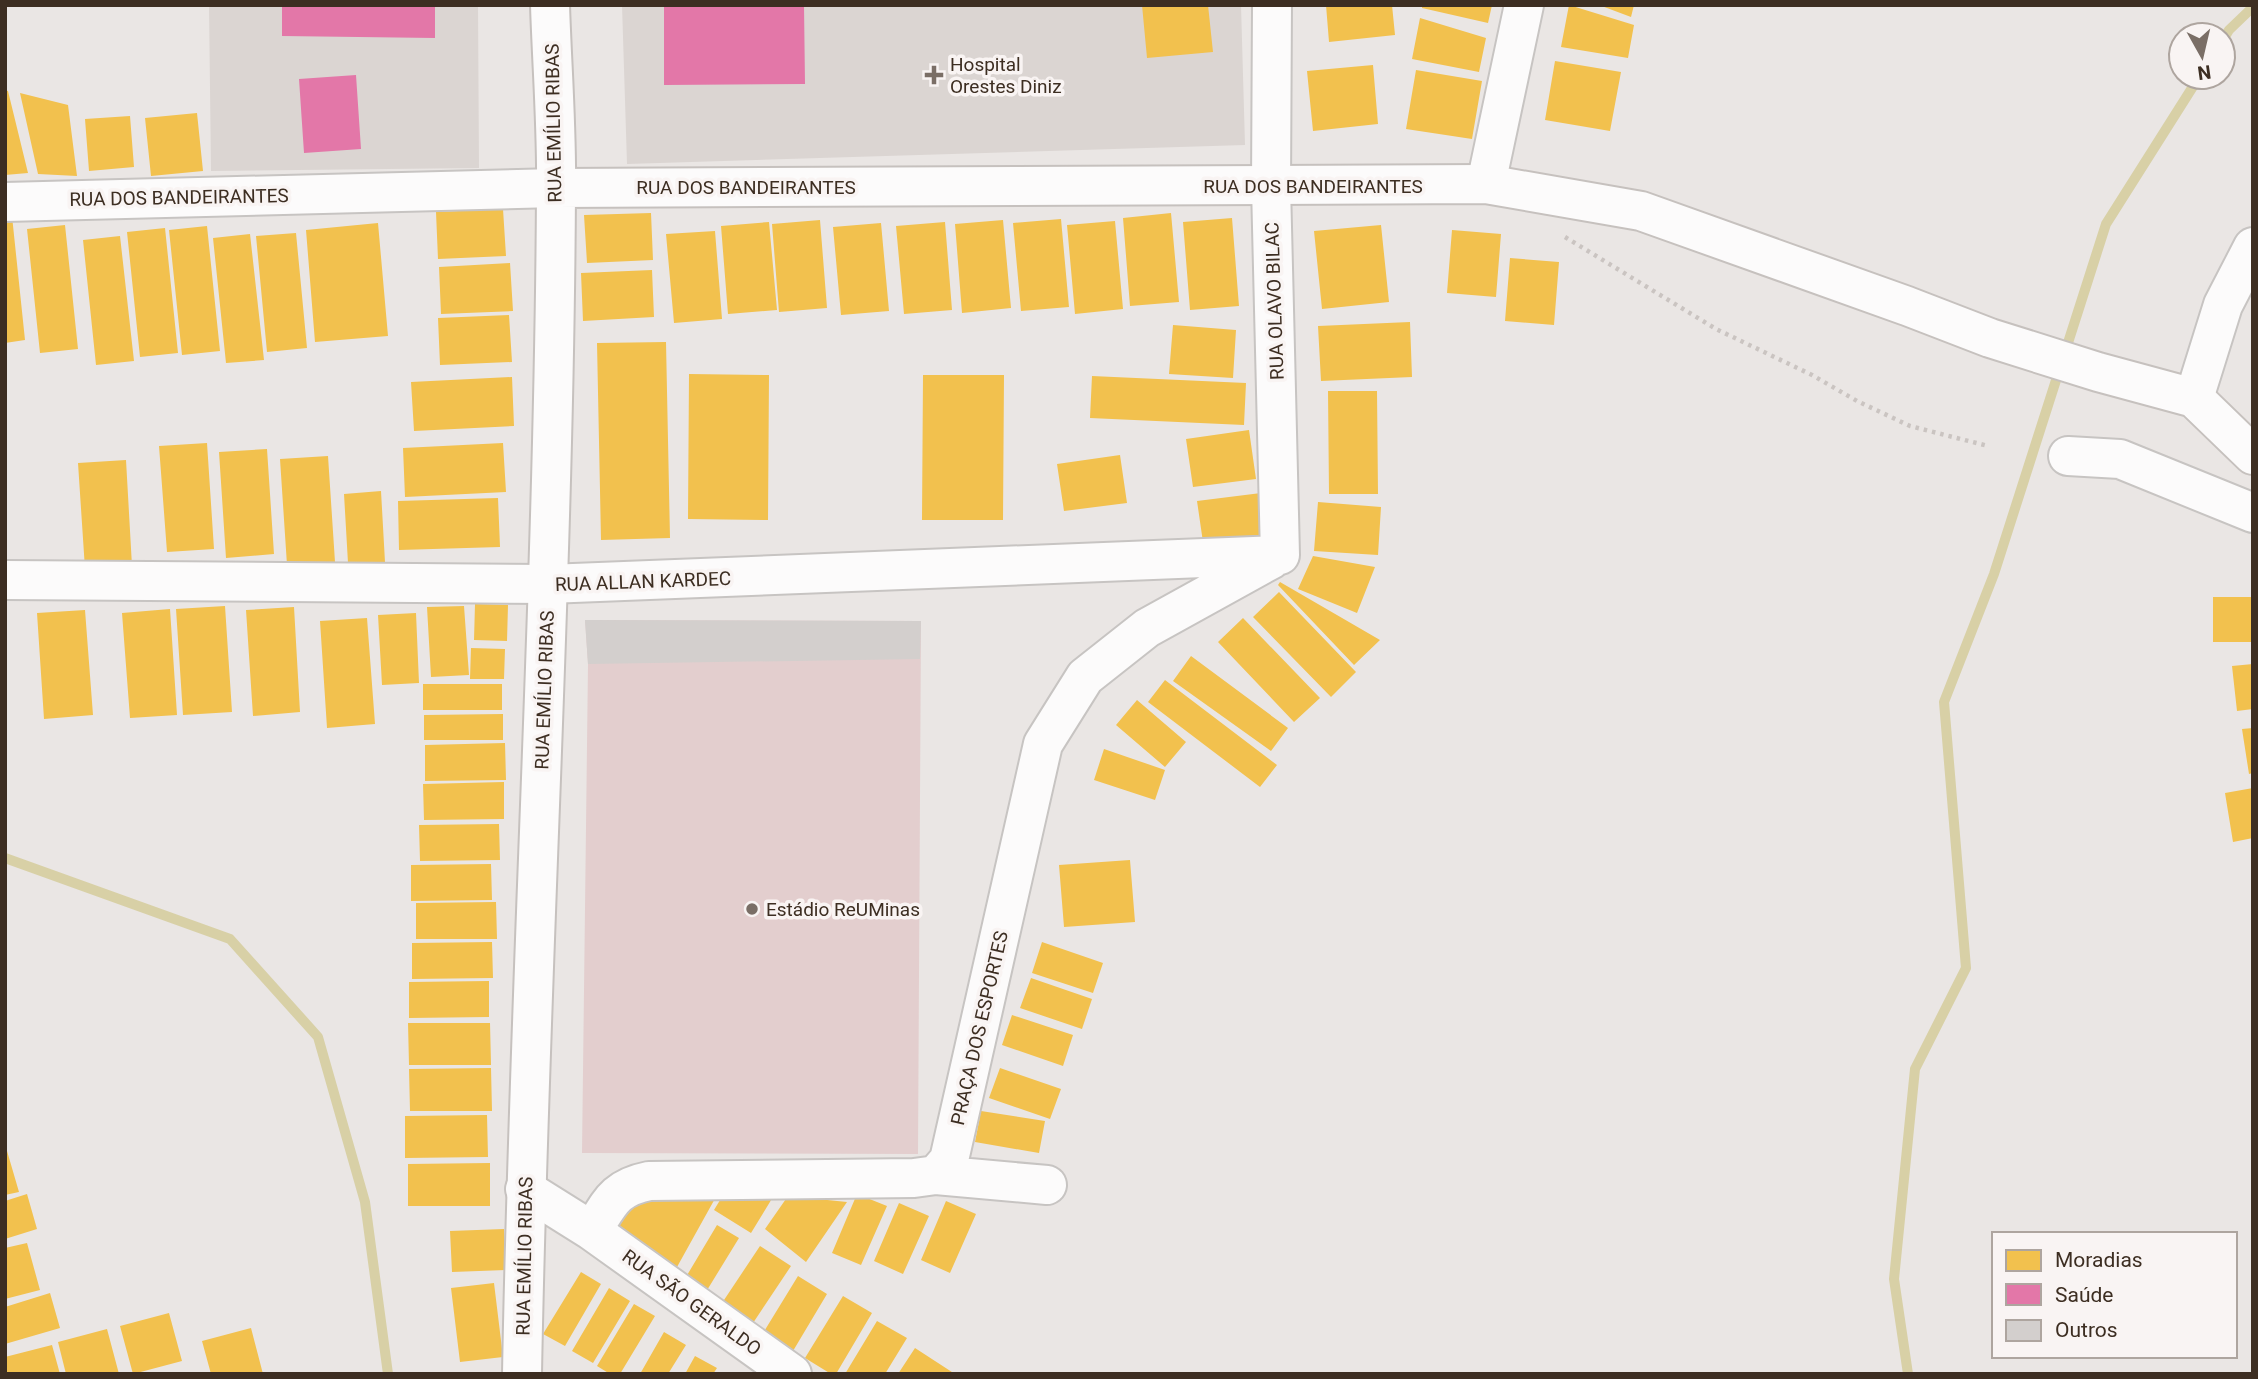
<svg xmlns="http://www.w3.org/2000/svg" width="2258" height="1379" viewBox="0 0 2258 1379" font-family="Roboto,sans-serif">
<rect width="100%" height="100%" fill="#eae6e4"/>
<!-- built -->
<path fill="#dbd5d2" d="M209,5H478L479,168L211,171Z
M622,5H1241L1245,145L627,164Z"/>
<!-- green -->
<path fill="#e3cece" d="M585,620L921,621L918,1154L582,1153L588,664Z"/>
<!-- homes -->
<path fill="#f2c14e" d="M1142,5H1208L1213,52L1147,58Z
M1326,5H1392L1395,35L1329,42Z
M1422,5H1492L1488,23L1422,8Z
M1569,5L1634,25L1628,58L1561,47Z
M1599,5H1634L1631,17Z
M1420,18L1486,38L1479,72L1412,59Z
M1555,61L1621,72L1610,131L1545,120Z
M1373,65L1378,124L1313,131L1307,71Z
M1416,70L1482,81L1472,139L1406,129Z
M5,90L8,91L28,173L5,175Z
M20,93L68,105L77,176L38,174Z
M197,113L203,171L151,176L145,118Z
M130,116L134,167L89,171L85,119Z
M503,209L506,256L438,259L436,212Z
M651,213L653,260L587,263L584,215Z
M1171,213L1179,302L1130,306L1123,218Z
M5,216H12L25,340L5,343Z
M1232,218L1239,306L1190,310L1183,222Z
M1061,219L1069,307L1021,311L1013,223Z
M820,220L827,308L779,312L772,224Z
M1003,220L1011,308L962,313L955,224Z
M1115,221L1123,309L1075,314L1067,225Z
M769,222L777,310L728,314L721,226Z
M945,222L952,310L904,314L896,226Z
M378,223L388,336L315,342L306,230Z
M881,223L889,311L841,315L833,227Z
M65,225L78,349L40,353L27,229Z
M1381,225L1389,302L1322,309L1314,231Z
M207,226L220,351L182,355L169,230Z
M165,228L178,353L140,357L127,232Z
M1452,230L1501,234L1496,297L1447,293Z
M715,231L722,319L674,323L666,234Z
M296,233L307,348L267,352L256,236Z
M250,234L264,360L226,363L213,238Z
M120,236L134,361L96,365L83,240Z
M1510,258L1559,262L1554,325L1505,321Z
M510,263L513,311L441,314L439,267Z
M652,270L654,317L583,321L581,273Z
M509,315L512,362L440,365L438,318Z
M1410,322L1412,377L1321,381L1318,326Z
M1173,325L1236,330L1233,378L1169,374Z
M666,342L670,538L601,540L597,343Z
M689,374L769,375L768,520L688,519Z
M923,375H1004L1003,520H922Z
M1092,376L1246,383L1244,425L1090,418Z
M512,377L514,426L414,431L411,382Z
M1328,391H1377L1378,494H1329Z
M1249,430L1256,479L1193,487L1186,439Z
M207,443L214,549L167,552L159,446Z
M503,443L506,492L405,497L403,448Z
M267,449L274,554L226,558L219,452Z
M1120,455L1127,503L1064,511L1057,464Z
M328,456L335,562L287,565L280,459Z
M126,460L132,566L85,569L78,463Z
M381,491L385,562L348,563L344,494Z
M1261,493L1268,540L1204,549L1197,501Z
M498,498L500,547L399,550L398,501Z
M1318,502L1381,507L1378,555L1314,551Z
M1313,556L1375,567L1357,613L1298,589Z
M1280,582L1380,640L1354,665L1278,585Z
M1279,592L1356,672L1331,697L1253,617Z
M2213,597H2253V642H2213Z
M475,604L508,605L507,641L474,640Z
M225,606L232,712L183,715L176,609Z
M464,606L469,675L431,677L427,607Z
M294,607L300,712L253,716L246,610Z
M170,609L177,715L130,718L122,613Z
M85,610L93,715L44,719L37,613Z
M416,613L419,683L382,685L378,615Z
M367,618L375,724L327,728L320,621Z
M1243,618L1320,698L1294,722L1218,642Z
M471,648L505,649L504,679H470Z
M1191,656L1288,728L1271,751L1173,681Z
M2253,664V709L2237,711L2232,666Z
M1165,680L1277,765L1260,787L1148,702Z
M423,684H502V710H423Z
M1137,700L1186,742L1165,767L1116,725Z
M503,714V740H424V715Z
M2253,728V773L2249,774L2242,729Z
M505,743L506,780L425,781V745Z
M1104,749L1165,770L1155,800L1094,780Z
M504,782V819L424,820L423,784Z
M2253,788V838L2233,842L2225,793Z
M499,824L500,860L420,861L419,825Z
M1130,860L1135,922L1064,927L1059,865Z
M491,864L492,900L411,901V865Z
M496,902L497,939H416V903Z
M492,942L493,978L412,979V943Z
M1042,942L1103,963L1093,993L1032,973Z
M1031,978L1092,999L1082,1029L1020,1008Z
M489,981V1017L409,1018V982Z
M1012,1015L1073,1035L1063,1066L1002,1045Z
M408,1023H490L491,1065H409Z
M491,1068L492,1111H410L409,1069Z
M1000,1068L1061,1089L1050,1119L989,1098Z
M981,1111L1045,1121L1039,1153L975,1142Z
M487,1115L488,1157L405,1158V1116Z
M5,1144L19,1192L5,1195Z
M490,1163V1206H408V1164Z
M728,1187L776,1192L751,1233L714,1210Z
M637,1191L717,1195L677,1267L608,1227Z
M27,1194L37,1229L5,1239V1201Z
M857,1194L887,1206L861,1265L832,1253Z
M788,1196L847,1202L806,1262L765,1229Z
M946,1201L976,1214L950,1273L921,1260Z
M899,1203L929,1216L903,1274L874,1261Z
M717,1225L739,1238L701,1300L680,1287Z
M504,1229L506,1270L452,1272L450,1231Z
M27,1243L40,1290L5,1299V1248Z
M760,1246L791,1266L751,1326L720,1306Z
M581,1272L601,1284L565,1346L543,1334Z
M798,1276L827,1294L790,1356L760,1338Z
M494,1283L503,1357L460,1362L451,1288Z
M609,1288L630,1301L593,1363L572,1351Z
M50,1293L60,1328L5,1344V1307Z
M843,1296L872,1313L836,1374H831L805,1358Z
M634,1304L655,1316L620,1374H610L597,1366Z
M169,1313L182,1361L133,1374L120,1326Z
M877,1321L907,1338L885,1374H845Z
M251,1328L263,1374H211L202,1341Z
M107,1329L119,1374H66L58,1342Z
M664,1332L686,1345L668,1374H640Z
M52,1345L60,1374H7L5,1357Z
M915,1348L955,1374H898Z
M695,1356L717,1368L713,1374H685Z"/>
<!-- health -->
<path fill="#e377a8" d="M282,5H435V38L282,36Z
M664,5H804L805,84L664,85Z
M356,75L361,149L304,153L299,79Z"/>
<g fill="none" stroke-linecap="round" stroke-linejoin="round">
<!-- stream -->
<path stroke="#d8d0a6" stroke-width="10" d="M2223,40L2229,30L2253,7
M5,858L230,939L318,1037L365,1202L388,1374
M1908,1374L1894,1279L1915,1069L1966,968L1944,702L1994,574L2106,224L2199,77"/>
</g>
<!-- building -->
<path fill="#d3cfcd" d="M585,620L921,621L920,659L588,664Z"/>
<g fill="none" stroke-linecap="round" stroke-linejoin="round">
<defs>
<path id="street" d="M1272,5L1271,186L1280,555
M1486,184L1524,5
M5,202L556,188
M2194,398L2223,305L2253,247
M2068,456L2120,459L2253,513
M5,580L548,584L1280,555
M936,1175L1047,1185
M525,1189L592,1231C610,1203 614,1188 649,1181L914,1178L936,1175L949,1160L1043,744L1085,677L1147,628L1272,559
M592,1231L792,1374"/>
<path id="secondary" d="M556,188L1486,184L1641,211L1907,306L1990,338L2098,372L2194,398L2253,455
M522,1374C529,979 554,585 556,191C557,129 552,67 550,5"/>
</defs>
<!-- street casing -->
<use href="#street" stroke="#c7c4c2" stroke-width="42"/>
<!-- secondary casing -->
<use href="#secondary" stroke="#c6c1be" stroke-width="42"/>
<!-- path -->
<path stroke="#cac4c1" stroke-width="4.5" stroke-dasharray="3.5 5" stroke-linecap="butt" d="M1565,237L1716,329L1812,375L1857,401L1910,426L1988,446"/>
<!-- street -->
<use href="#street" stroke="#fcfbfb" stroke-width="38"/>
<!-- secondary -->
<use href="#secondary" stroke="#fcfbfb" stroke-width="38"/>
</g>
<!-- markers -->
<g fill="#7a6e66" stroke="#f9f4f3" stroke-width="2.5">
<path d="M930.5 64.5h7v7h7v7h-7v7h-7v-7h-7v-7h7z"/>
<circle cx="752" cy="909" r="7"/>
</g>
<g text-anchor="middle" stroke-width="7" stroke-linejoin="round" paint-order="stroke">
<!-- poi labels -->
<g font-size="19" fill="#3d2e22" stroke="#f9f4f3" text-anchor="start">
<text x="950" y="71">Hospital<tspan x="950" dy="22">Orestes Diniz</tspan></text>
<text x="766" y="916">Estádio ReUMinas</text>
</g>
<!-- street labels -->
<g font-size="19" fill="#3d2e22" stroke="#f9f4f3">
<text transform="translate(553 123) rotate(-91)" y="7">RUA EMÍLIO RIBAS</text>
<text x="1313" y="193">RUA DOS BANDEIRANTES</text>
<text x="746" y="194">RUA DOS BANDEIRANTES</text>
<text transform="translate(179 197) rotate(-1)" y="7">RUA DOS BANDEIRANTES</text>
<text transform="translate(1274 301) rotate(-92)" y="7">RUA OLAVO BILAC</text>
<text transform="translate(643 581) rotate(-2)" y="7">RUA ALLAN KARDEC</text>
<text transform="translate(544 690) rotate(-88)" y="7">RUA EMÍLIO RIBAS</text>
<text transform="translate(979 1028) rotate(-77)" y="7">PRAÇA DOS ESPORTES</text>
<text transform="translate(524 1256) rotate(-89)" y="7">RUA EMÍLIO RIBAS</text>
<text transform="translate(692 1302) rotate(36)" y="7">RUA SÃO GERALDO</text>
</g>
</g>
<!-- border -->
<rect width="2258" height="1379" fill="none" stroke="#3d2e22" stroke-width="14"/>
<!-- legend -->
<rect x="1992" y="1232" width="245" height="126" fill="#f9f4f3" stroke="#aea59f" stroke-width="2"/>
<rect x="2006" y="1250" width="35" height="21" fill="#f2c14e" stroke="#aea59f" stroke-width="2"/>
<text x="2055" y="1267" font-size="21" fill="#3d2e22">Moradias</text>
<rect x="2006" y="1284" width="35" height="21" fill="#e377a8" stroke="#aea59f" stroke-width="2"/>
<text x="2055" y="1302" font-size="21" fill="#3d2e22">Saúde</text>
<rect x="2006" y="1320" width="35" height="21" fill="#d3cfcd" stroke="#aea59f" stroke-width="2"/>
<text x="2055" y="1337" font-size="21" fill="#3d2e22">Outros</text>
<!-- north arrow -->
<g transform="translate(2202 56) rotate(172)"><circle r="33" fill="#f9f4f3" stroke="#aea59f" stroke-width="2"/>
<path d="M0-5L12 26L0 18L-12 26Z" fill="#7a6e66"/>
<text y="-10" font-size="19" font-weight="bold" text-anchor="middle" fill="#3d2e22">N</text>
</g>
</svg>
